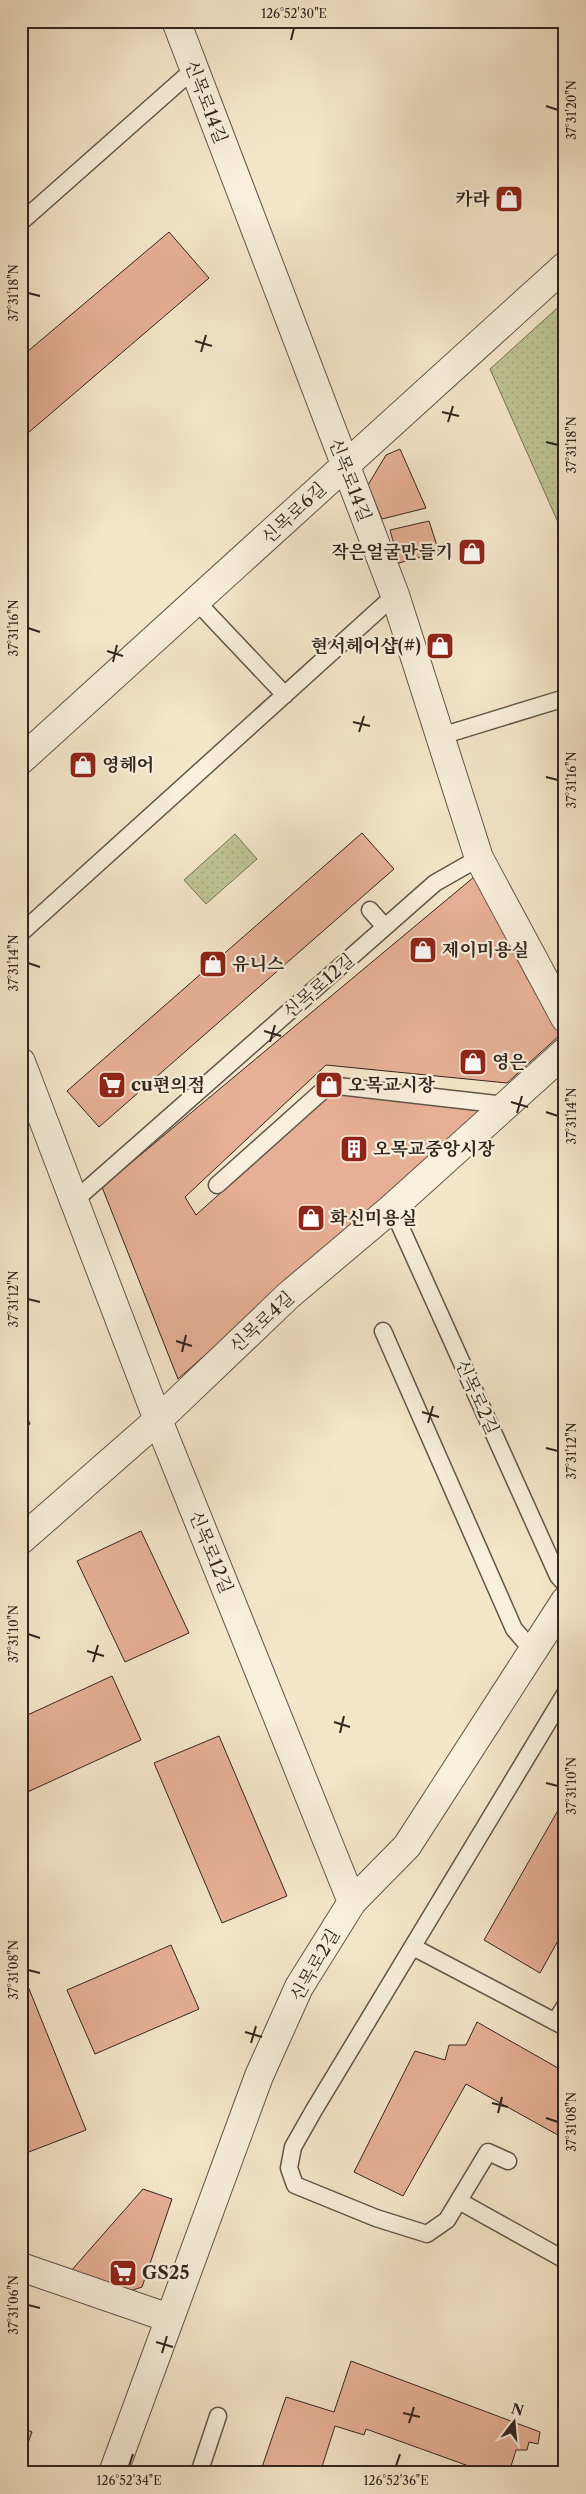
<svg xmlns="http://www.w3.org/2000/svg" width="586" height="2494" viewBox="0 0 586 2494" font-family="'Libre Caslon Text','Noto Serif KR',serif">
<defs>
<pattern id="park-dots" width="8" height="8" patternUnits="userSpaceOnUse" patternTransform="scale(1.25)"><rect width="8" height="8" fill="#bec494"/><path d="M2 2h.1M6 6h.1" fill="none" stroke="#a4a87f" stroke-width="1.8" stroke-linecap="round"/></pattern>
</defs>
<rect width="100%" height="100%" fill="#f4e6c9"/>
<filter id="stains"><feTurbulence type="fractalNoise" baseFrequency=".004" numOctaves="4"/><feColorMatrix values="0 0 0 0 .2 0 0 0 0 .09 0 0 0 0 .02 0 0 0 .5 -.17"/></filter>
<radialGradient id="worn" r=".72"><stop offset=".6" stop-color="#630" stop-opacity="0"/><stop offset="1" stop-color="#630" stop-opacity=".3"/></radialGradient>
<!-- park -->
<path fill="url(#park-dots)" stroke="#78745a" d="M565,301V538L490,369Z
M235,834L257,859L206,904L184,880Z"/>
<!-- building -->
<path fill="#e7b096" stroke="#32251f" d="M169,232L209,278L21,439V357Z
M400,449L426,508L382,519L368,485L386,455Z
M429,521L439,552L399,563L390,530Z
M362,833L394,869L99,1127L67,1091Z
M474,877L561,1034L507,1083L326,1065L185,1197L196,1215L332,1093L481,1111L178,1379L102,1187Z
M21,1401L30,1424L21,1428Z
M141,1531L189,1633L125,1662L77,1561Z
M112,1676L141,1740L21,1795V1718Z
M219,1736L287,1896L222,1923L154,1763Z
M565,1798V1928L540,1973L484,1940Z
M171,1945L199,2009L95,2054L67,1990Z
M21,1969L86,2130L21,2155Z
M477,2022L565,2072V2139L466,2084L403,2196L354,2172L415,2051L445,2060L449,2045H466Z
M143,2189L172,2199L142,2287L121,2294L70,2272Z
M351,2361L540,2432L538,2444L529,2442L527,2450H516L509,2473H488L366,2429L364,2435L335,2426L320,2473H260L286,2397L334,2412Z
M21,2427L32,2432L21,2462Z"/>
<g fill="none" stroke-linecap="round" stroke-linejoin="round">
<defs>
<path id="service" d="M21,222L194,69
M197,602L285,695
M441,736L565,698
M370,910L385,927
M21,933L395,595
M217,1185L329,1085L505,1105
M74,1201L435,883L479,858
M392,1208L558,1576L565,1584
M383,1331L514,1629L533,1651
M413,1947L565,2027
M555,2022L565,2006
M508,2161L488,2152L447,2220L427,2234L376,2218L295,2185L289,2168L293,2147L314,2110L565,1694
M459,2201L565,2260
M199,2473L218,2416"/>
<path id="minor" d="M176,21L395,595L479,858L565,1018
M21,760L565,266
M21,1062L158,1420L352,1902
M21,1540L158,1420L289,1295L392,1208L565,1052
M21,2267L169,2318
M113,2473L259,2076L299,1987L352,1902L407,1846L565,1601"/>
</defs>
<!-- service casing -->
<use href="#service" stroke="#62554a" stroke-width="19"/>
<!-- minor casing -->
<use href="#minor" stroke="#62554a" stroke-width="30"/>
<!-- service -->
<use href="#service" stroke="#f8efdc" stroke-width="16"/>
<!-- minor -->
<use href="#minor" stroke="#f8efdc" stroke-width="28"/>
</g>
<!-- ticks -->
<path fill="none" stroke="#32251f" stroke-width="2" d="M291,40L294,28M546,106L558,110M28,293L40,296M195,341L212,346M201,352L206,335M442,412L459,416M448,422L453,406M546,442L558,445M28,628L40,632M107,651L123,656M113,662L117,645M353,722L370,726M359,732L364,716M546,777L558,780M28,963L40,967M264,1031L281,1036M270,1042L275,1025M511,1102L528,1107M546,1112L558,1116M517,1113L522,1096M28,1299L40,1302M176,1341L192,1346M182,1352L186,1335M422,1412L439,1417M428,1423L433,1406M546,1448L558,1451M28,1634L40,1638M87,1651L104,1656M93,1662L98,1645M334,1722L350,1727M340,1733L344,1716M546,1783L558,1786M28,1970L40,1973M245,2032L262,2037M251,2043L256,2026M492,2103L508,2107M498,2113L502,2097M546,2118L558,2122M28,2305L40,2308M156,2342L173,2347M162,2353L167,2336M403,2413L420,2417M409,2423L414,2407M129,2466L133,2454M396,2466L400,2454"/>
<!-- icons -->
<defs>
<symbol id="shop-square" viewBox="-11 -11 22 22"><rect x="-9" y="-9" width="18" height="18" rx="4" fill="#8f2418" stroke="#f8efdc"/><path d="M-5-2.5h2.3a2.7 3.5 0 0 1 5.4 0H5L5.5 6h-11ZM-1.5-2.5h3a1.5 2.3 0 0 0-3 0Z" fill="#fff"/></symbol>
<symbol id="supermarket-square" viewBox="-11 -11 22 22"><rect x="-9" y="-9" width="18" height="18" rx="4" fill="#8f2418" stroke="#f8efdc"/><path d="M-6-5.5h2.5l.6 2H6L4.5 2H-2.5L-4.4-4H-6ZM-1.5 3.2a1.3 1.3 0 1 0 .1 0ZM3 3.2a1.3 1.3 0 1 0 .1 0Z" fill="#fff"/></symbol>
<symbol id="building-square" viewBox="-11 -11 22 22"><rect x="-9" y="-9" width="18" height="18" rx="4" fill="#8f2418" stroke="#f8efdc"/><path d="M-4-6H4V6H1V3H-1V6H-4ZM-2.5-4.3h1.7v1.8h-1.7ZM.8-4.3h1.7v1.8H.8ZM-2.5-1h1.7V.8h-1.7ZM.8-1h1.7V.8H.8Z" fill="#fff"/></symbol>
</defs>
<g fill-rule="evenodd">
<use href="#shop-square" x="493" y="183" width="32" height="32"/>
<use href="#shop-square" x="456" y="536" width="32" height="32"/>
<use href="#shop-square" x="424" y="630" width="32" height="32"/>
<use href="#shop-square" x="67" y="749" width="32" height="32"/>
<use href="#shop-square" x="407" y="934" width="32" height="32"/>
<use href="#shop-square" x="197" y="948" width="32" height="32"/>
<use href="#shop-square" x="457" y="1046" width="32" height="32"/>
<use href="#supermarket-square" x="96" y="1069" width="32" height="32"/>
<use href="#shop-square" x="313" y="1069" width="32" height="32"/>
<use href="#building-square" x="338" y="1133" width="32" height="32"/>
<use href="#shop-square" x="295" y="1202" width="32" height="32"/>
<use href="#supermarket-square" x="107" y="2257" width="32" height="32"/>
</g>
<g text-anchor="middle" stroke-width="4.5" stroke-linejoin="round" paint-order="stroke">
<!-- street labels -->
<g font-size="18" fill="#32251f" stroke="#f8efdc">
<text transform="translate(206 102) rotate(69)" y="6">신목로14길</text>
<text transform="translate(350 480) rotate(69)" y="6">신목로14길</text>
<text transform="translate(294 513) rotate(-43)" y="6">신목로6길</text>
<text transform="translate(319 986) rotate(-41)" y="6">신목로12길</text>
<text transform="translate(262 1322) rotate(-43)" y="6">신목로4길</text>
<text transform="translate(477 1397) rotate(66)" y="6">신목로2길</text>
<text transform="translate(211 1552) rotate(68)" y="6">신목로12길</text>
<text transform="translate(315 1965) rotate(-60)" y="6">신목로2길</text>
</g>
<!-- poi labels -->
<g font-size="18" font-weight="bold" fill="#32251f" stroke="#f8efdc" text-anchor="start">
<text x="490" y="205" text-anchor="end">카라</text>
<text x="453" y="558" text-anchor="end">작은얼굴만들기</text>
<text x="421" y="652" text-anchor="end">현서헤어샵(#)</text>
<text x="102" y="771">영헤어</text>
<text x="442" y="956">제이미용실</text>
<text x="232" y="970">유니스</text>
<text x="492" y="1068">영은</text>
<text x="131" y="1091">cu편의점</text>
<text x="348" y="1091">오목교시장</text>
<text x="373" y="1155">오목교중앙시장</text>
<text x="330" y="1224">화신미용실</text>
<text x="142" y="2279">GS25</text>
</g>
</g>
<!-- margin -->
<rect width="586" height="2494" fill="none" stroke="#f4e6c9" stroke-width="55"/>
<!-- north arrow -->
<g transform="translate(514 2422) rotate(16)" stroke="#f8efdc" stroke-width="4" paint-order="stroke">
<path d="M0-4L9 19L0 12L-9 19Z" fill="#32251f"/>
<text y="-8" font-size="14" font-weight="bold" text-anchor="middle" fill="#32251f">N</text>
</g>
<rect x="28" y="28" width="530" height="2438" fill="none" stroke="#32251f" stroke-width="2"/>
<g font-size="12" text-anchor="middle" fill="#32251f">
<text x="294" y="18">126°52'30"E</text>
<text transform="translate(572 110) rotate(-90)" y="4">37°31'20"N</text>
<text transform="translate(14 293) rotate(-90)" y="4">37°31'18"N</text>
<text transform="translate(572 445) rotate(-90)" y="4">37°31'18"N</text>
<text transform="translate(14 628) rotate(-90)" y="4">37°31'16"N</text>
<text transform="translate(572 780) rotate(-90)" y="4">37°31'16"N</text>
<text transform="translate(14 963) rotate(-90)" y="4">37°31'14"N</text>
<text transform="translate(572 1116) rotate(-90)" y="4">37°31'14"N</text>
<text transform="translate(14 1299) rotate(-90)" y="4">37°31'12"N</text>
<text transform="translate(572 1451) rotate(-90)" y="4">37°31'12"N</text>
<text transform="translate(14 1634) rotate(-90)" y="4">37°31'10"N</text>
<text transform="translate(572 1786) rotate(-90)" y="4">37°31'10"N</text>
<text transform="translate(14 1970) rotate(-90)" y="4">37°31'08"N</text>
<text transform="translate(572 2122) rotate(-90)" y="4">37°31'08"N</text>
<text transform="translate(14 2305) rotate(-90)" y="4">37°31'06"N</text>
<text x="129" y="2485">126°52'34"E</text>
<text x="396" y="2485">126°52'36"E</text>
</g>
<rect width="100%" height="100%" filter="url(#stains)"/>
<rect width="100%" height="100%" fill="url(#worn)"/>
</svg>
